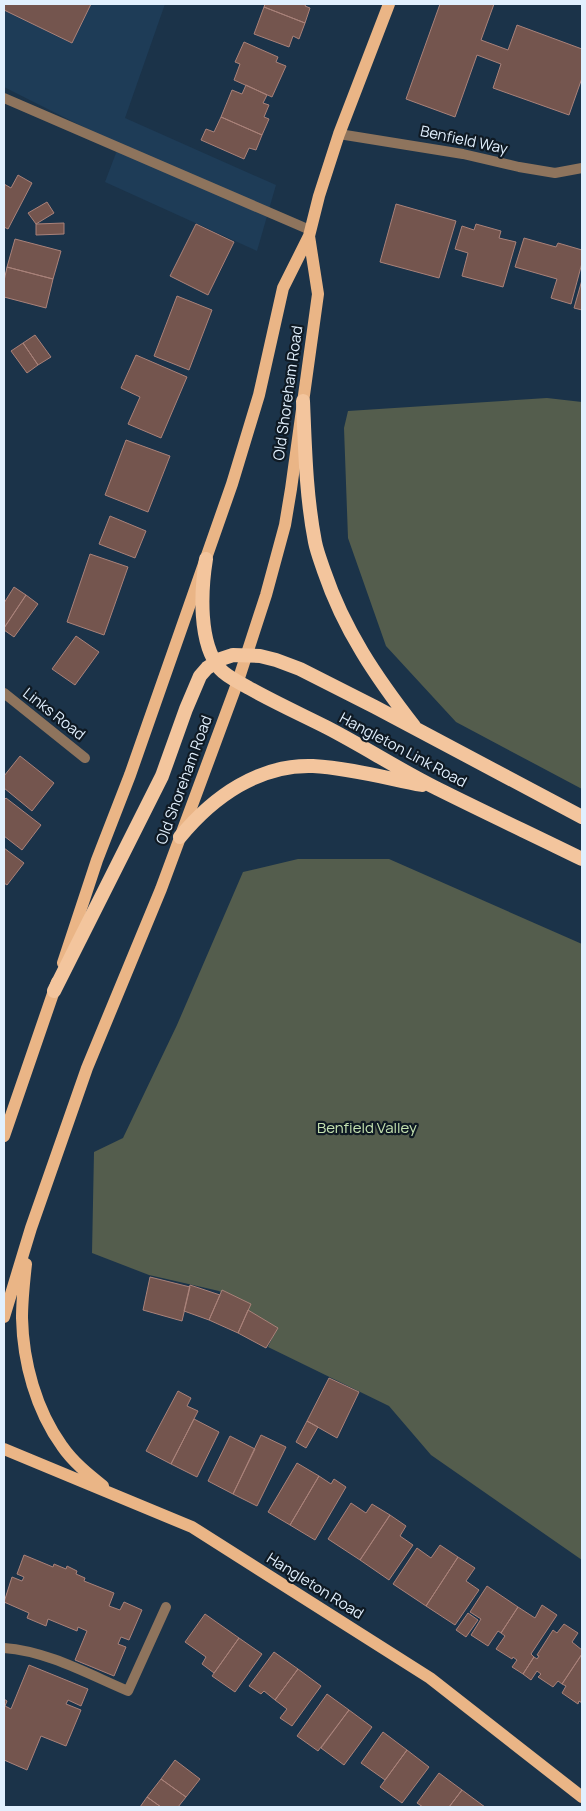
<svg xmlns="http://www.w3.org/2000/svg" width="586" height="1811" viewBox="0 0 586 1811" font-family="Manrope,sans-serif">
<rect width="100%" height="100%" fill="#1b3349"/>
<!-- built -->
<path fill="#1e3c57" d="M4,4H165L125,118L276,185L257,251L105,182L119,145L4,87Z"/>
<!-- green -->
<path fill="#545d4d" d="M547,398L582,402V789L456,722L386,646L348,538L344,428L348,411Z
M298,859H389L582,944V1560L431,1455L389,1406L268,1347L275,1332L246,1314L249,1308L219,1291L149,1275L92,1253L94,1152L123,1138L177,1025L243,872Z"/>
<!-- building -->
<path fill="#74554e" stroke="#a9827a" d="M4,4H91L72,43L4,10Z
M265,4H306L305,6L310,8L305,23L264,7Z
M440,4H494L481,40L508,50L517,25L582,49V78L569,115L493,88L501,64L477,55L455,117L406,99Z
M264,7L305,23L299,39L293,36L289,47L254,34Z
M244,42L278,57L276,62L286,66L272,97L234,80L240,64L235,62Z
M246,85L267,95L263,103L269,105L264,117L269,119L262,135L221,117L232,90L242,94Z
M221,117L262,135L256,150L249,148L244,159L201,140L206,129L214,132Z
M18,175L32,183L8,229L4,227V184L11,188Z
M47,202L54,213L36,224L28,213Z
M396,204L456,221L439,278L380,262Z
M64,223V234L36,235V224Z
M196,224L234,242L208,295L170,276Z
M476,224L501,231L499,238L516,242L503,287L462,276L468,253L455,249L462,226L474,230Z
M524,238L556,247L558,243L582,250V263L571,304L551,298L557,279L515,267Z
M15,239L61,251L53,279L7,267Z
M7,267L53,279L46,308L4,297V281Z
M582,280V310L574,308Z
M177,296L212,310L189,370L154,356Z
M35,335L51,357L38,365L23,343Z
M23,343L38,365L27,373L11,351Z
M136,355L187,377L161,438L128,424L140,397L121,388Z
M126,440L170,456L148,512L105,495Z
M110,516L146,531L135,558L99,544Z
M90,554L128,567L104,635L67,622Z
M14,587L26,595L4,628V603Z
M26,595L38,604L14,637L4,630V628Z
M76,636L99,652L75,685L52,669Z
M20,756L54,783L32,811L4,788V776Z
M6,798L41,825L22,850L4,836V800Z
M4,848L24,863L7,885L4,883Z
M150,1277L190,1287L182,1321L143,1310Z
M190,1285L220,1295L209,1320L184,1311Z
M222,1290L251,1304L238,1333L209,1320Z
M248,1310L278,1328L266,1348L238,1333Z
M329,1378L359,1392L337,1438L307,1421Z
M178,1391L191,1398L187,1406L198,1411L171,1464L146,1451Z
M194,1419L219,1432L197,1477L171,1464Z
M307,1421L318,1427L306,1448L296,1442Z
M261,1435L286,1447L257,1506L233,1494Z
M230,1436L255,1449L233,1494L208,1481Z
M297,1463L319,1476L290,1525L268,1512Z
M319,1476L331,1484L334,1479L346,1487L315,1540L290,1525Z
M351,1503L366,1513L372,1504L390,1515L360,1560L328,1539Z
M390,1515L406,1526L400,1536L413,1545L389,1580L360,1560Z
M440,1545L458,1557L426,1606L393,1584L417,1548L431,1558Z
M24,1555L53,1567L54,1564L66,1569L67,1566L77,1571L76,1574L85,1578L84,1581L114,1593L109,1606L120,1610L124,1602L142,1610L129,1640L121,1637L118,1644L126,1647L114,1676L75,1660L87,1631L78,1627L77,1631L48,1619L46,1626L27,1618L29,1613L4,1602L12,1577L22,1581L24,1577L17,1574Z
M458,1557L475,1568L466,1581L479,1590L455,1625L426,1606Z
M487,1586L518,1607L501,1633L498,1631L488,1646L471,1635L481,1619L470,1612Z
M542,1605L557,1615L531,1654L534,1657L523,1674L512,1667L517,1660L513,1657L512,1659L496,1649L505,1636L501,1633L518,1607L535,1618Z
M468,1613L478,1620L466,1637L456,1630Z
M205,1614L239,1638L214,1673L202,1664L206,1657L185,1642Z
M564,1624L578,1633L572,1642L582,1650V1654L562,1684L558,1681L553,1687L538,1677L541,1674L537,1671L531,1680L523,1674L534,1657L537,1659L539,1656L537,1655L553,1630L557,1633Z
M239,1638L262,1654L235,1692L212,1676Z
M274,1652L298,1669L275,1700L264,1691L261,1694L249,1686Z
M582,1654V1703L579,1701L578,1704L562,1693L566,1686L562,1684Z
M29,1665L88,1689L81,1706L68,1700L66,1704L81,1710L66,1746L41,1736L27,1770L4,1760V1699L7,1701L5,1706L11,1709Z
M298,1669L321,1686L292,1726L280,1718L287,1709L275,1700Z
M327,1694L349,1710L318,1751L297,1736Z
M349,1710L372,1727L344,1765L321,1748Z
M383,1732L407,1750L385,1780L361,1763Z
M407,1750L429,1767L402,1803L380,1787Z
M175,1760L200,1779L186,1797L161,1779Z
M439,1773L462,1790L449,1807H423L417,1803Z
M161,1779L186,1797L178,1807H161L147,1797Z
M462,1790L485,1807H449Z
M147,1797L161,1807H140Z"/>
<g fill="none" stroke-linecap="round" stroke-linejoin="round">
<!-- service -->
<path stroke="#8e745d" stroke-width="10" d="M4,98L310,230"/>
<!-- minor -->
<path stroke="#8e745d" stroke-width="10" d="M339,134L463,154L519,167L555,173L582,168
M4,693L85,758
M4,1648C47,1651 88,1674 128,1691L166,1607"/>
<!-- primary -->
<path stroke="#eab586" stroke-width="12" d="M63,963L97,860L130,775L232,484L259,395L283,288L309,236L319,196L339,134L389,4
M4,1136L57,982
M26,1264C24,1282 22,1300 22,1318C23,1362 36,1410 62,1446C73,1462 88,1474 103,1486
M4,1317L31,1228L87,1068L161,889L238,681L266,595L285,525L291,489L318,294L309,236
M4,1449L192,1527L430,1678L582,1797"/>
<!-- trunk -->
<path stroke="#f3c59d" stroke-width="14" d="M303,401C305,448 306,496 315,542C317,552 321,562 324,571C344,630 376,677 414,726
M206,559C201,590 198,643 220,669C227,677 239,682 249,688C274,702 300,714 326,727C363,746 398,769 436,788C484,812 533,835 582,859
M180,837C213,797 259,764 313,766C349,768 386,778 422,785
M54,991L162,776L186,709L200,676L207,668L221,659L233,655L260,656L276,660L300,669L375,707L582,817"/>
</g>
<g text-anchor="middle" stroke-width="4.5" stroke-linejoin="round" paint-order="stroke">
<!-- street labels -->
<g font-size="15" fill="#e1f0fe" stroke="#0f1a24">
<text transform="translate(464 140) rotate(12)" y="5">Benfield Way</text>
<text transform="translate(288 393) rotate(-82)" y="5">Old Shoreham Road</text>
<text transform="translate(54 714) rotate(38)" y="5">Links Road</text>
<text transform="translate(403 750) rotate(28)" y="5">Hangleton Link Road</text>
<text transform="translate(184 780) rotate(-70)" y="5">Old Shoreham Road</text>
<text transform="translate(315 1586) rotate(32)" y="5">Hangleton Road</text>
</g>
<!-- park labels -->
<g font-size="15" fill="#c5e2b1" stroke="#0f1a24">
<text x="367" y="1133">Benfield Valley</text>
</g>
</g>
<!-- border -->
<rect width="586" height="1811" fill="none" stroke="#e1f0fe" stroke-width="10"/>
</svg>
